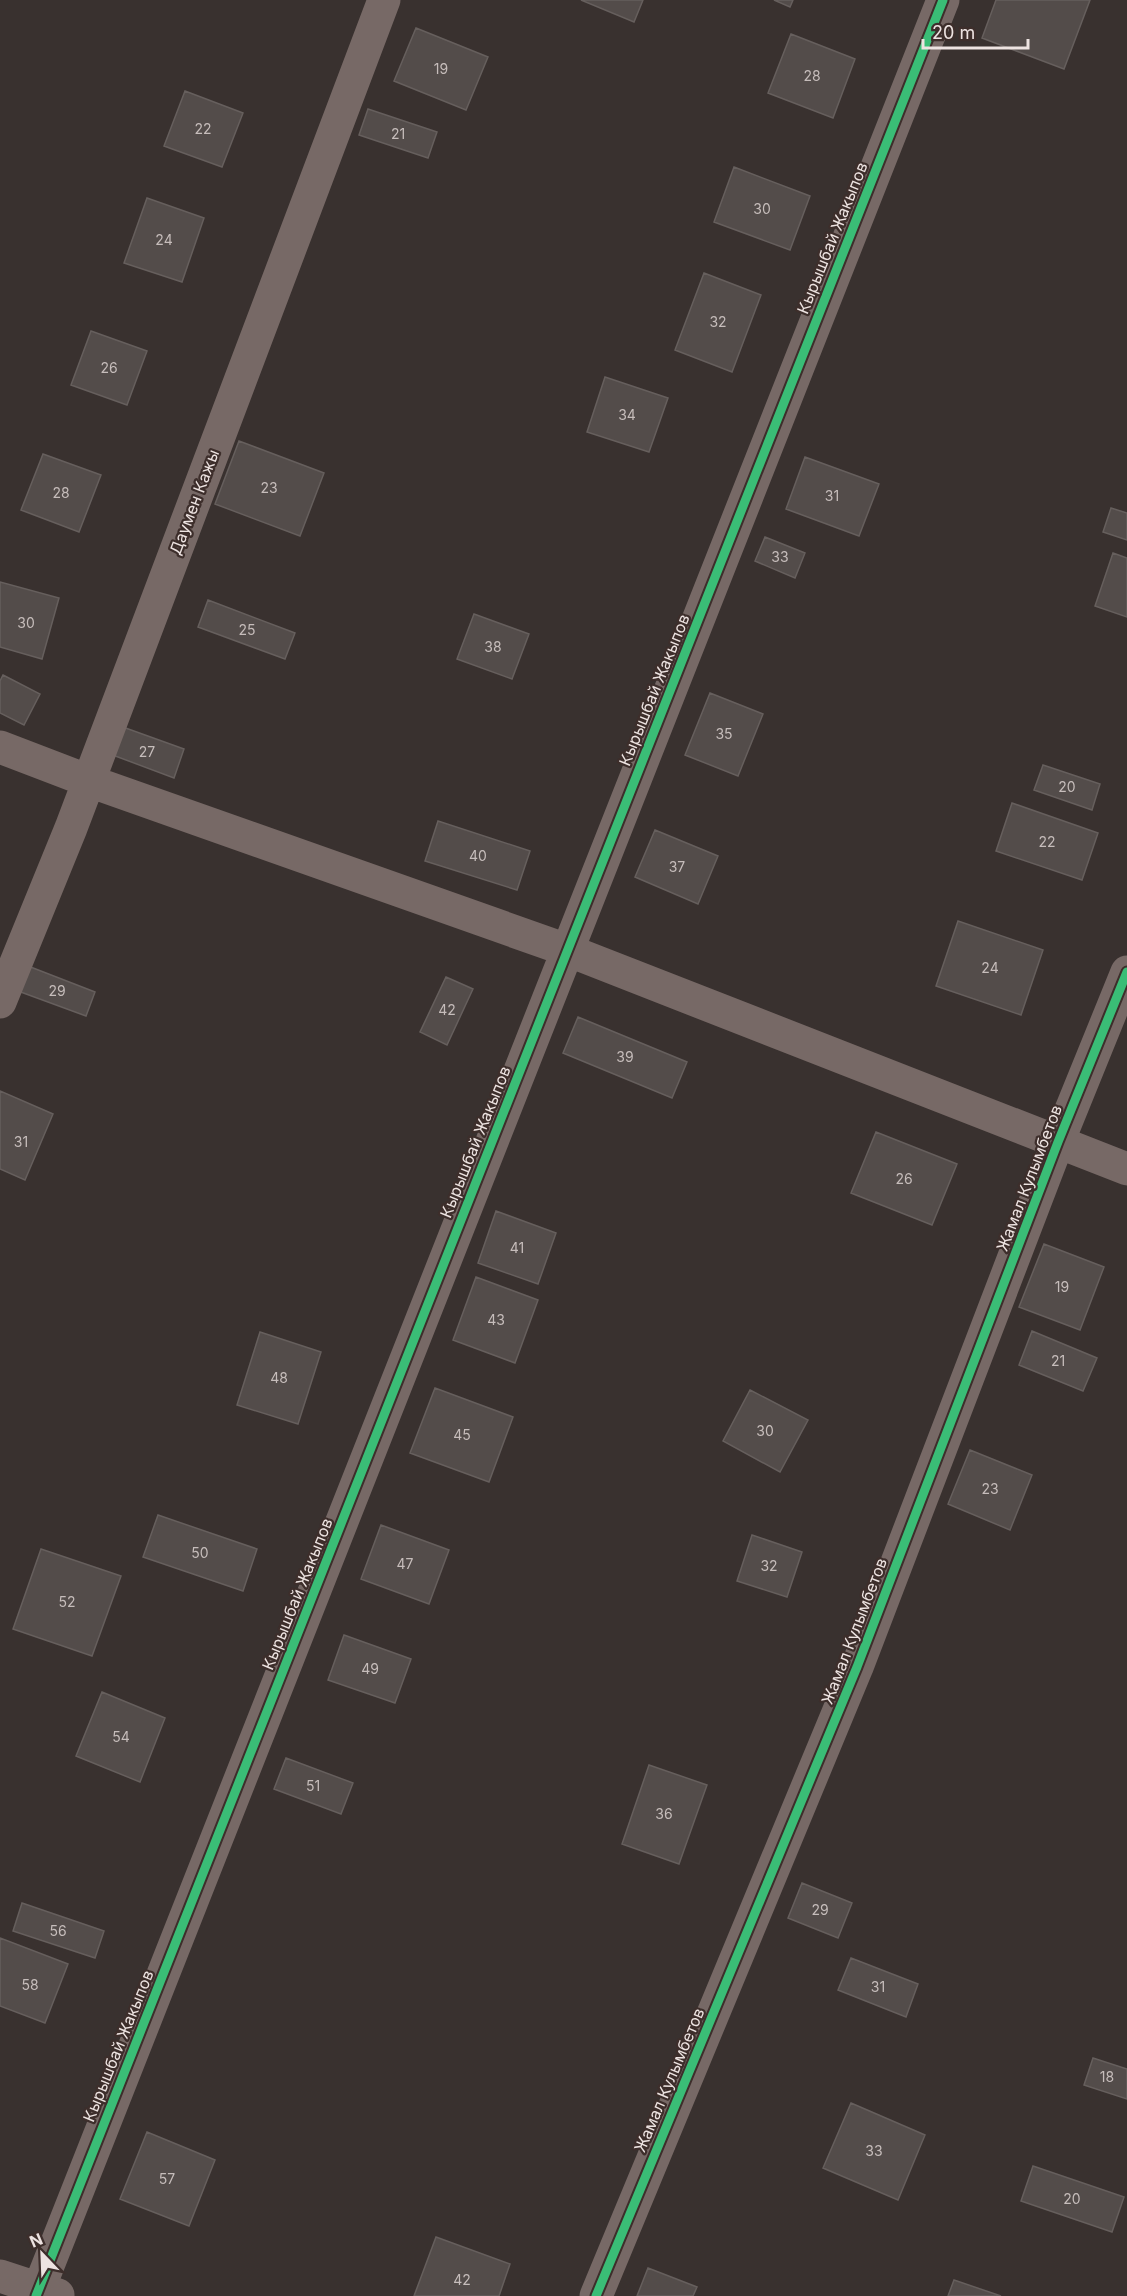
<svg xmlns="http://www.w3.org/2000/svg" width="1127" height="2296" viewBox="0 0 1127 2296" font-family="Inter,sans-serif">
<rect width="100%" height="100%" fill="#39312f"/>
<!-- building -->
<path fill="#534c4a" stroke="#665f5d" stroke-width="1.5" d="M581,0H643L634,22Z
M774,0H793L790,7Z
M996,0H1090L1064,69L982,38Z
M416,28L488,57L466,110L394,81Z
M791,34L855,59L833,118L768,93Z
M185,91L243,113L222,167L164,146Z
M368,109L437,132L428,158L359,135Z
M734,167L810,196L790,250L714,222Z
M147,198L204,218L182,282L124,263Z
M704,273L761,295L732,372L675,350Z
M91,331L147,351L127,405L71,385Z
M605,377L668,398L649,452L587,432Z
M239,441L324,473L300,536L215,504Z
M43,454L101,475L79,532L21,510Z
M805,457L879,484L859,536L786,509Z
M1111,508L1127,513V540L1103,532Z
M765,537L805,553L795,578L755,561Z
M1113,553L1127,558V617L1095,606Z
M0,582L59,598L42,659L0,647Z
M208,600L295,633L285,659L198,627Z
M474,614L529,634L512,679L457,659Z
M3,675L40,694L24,725L0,713V681Z
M710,693L763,714L738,776L685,755Z
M120,726L184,749L174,778L110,754Z
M1043,765L1100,784L1092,810L1034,790Z
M1012,803L1098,833L1082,880L996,851Z
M438,821L530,851L517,890L425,861Z
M655,830L718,856L698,904L635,877Z
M958,921L1043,950L1021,1015L936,986Z
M28,966L95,992L86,1016L18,991Z
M446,977L473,989L447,1045L420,1032Z
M578,1017L687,1062L672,1098L563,1053Z
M0,1091L53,1114L25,1180L0,1169Z
M876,1132L957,1164L932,1225L851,1193Z
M496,1211L556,1233L538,1284L478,1263Z
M1044,1244L1104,1267L1080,1330L1019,1307Z
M476,1277L538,1300L515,1363L453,1340Z
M1032,1331L1097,1358L1083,1391L1019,1365Z
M260,1332L321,1352L298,1424L237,1405Z
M435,1388L513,1417L489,1482L410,1453Z
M750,1390L808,1420L780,1472L723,1441Z
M970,1450L1032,1475L1010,1530L948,1504Z
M158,1515L257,1549L243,1591L143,1557Z
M381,1525L449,1550L429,1604L361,1579Z
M752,1535L802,1552L787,1597L737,1581Z
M41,1549L121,1576L92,1656L13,1629Z
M344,1635L411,1659L395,1703L328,1680Z
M102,1692L165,1718L140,1782L76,1756Z
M286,1758L353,1783L341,1814L274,1789Z
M649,1765L707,1785L679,1864L622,1844Z
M802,1883L852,1903L838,1938L788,1918Z
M22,1903L104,1931L95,1958L13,1931Z
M0,1938L68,1964L45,2023L0,2006Z
M851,1958L918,1984L906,2017L838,1990Z
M1093,2058L1127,2069V2099L1084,2085Z
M851,2103L925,2135L898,2200L823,2168Z
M147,2132L215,2160L189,2226L120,2199Z
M1033,2166L1124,2197L1112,2232L1021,2201Z
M436,2237L510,2264L499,2296H414Z
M648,2268L697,2287L693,2296H637Z
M954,2280L1001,2296H948Z"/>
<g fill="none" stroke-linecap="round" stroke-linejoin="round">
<!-- minor -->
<path stroke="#776966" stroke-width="33" d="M0,747L89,781L567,950L1127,1169
M0,1002L71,828L384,0
M0,2276L58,2295
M36,2296L943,0
M596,2296L857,1667L1058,1142L1127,972"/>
<defs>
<path id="cycleway" d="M36,2296L943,0
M596,2296L857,1667L1058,1142L1127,972"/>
</defs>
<!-- cycleway casing -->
<use href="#cycleway" stroke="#3d2e2b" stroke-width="13"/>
<!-- cycleway -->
<use href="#cycleway" stroke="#3abd76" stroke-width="9"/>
</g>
<g text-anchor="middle" stroke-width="4.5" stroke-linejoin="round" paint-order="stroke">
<!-- number labels -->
<g font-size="14" fill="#c6bdbb">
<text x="441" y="74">19</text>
<text x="812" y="81">28</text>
<text x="203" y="134">22</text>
<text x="398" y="139">21</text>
<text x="762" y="214">30</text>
<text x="164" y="245">24</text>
<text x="718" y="327">32</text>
<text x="109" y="373">26</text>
<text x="627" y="420">34</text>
<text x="269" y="493">23</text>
<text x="61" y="498">28</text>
<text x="832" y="501">31</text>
<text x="780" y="562">33</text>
<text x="26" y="628">30</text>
<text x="247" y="635">25</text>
<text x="493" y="652">38</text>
<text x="724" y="739">35</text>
<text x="147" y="757">27</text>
<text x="1067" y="792">20</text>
<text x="1047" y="847">22</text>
<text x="478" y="861">40</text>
<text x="677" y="872">37</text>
<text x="990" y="973">24</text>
<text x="57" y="996">29</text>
<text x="447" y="1015">42</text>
<text x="625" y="1062">39</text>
<text x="21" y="1147">31</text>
<text x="904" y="1184">26</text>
<text x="517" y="1253">41</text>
<text x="1062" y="1292">19</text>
<text x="496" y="1325">43</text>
<text x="1058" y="1366">21</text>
<text x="279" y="1383">48</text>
<text x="765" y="1436">30</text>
<text x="462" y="1440">45</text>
<text x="990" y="1494">23</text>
<text x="200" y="1558">50</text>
<text x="405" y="1569">47</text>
<text x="769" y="1571">32</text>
<text x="67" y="1607">52</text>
<text x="370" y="1674">49</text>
<text x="121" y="1742">54</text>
<text x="313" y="1791">51</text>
<text x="664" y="1819">36</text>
<text x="820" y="1915">29</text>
<text x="58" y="1936">56</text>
<text x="30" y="1990">58</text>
<text x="878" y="1992">31</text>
<text x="1107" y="2082">18</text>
<text x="874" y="2156">33</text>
<text x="167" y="2184">57</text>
<text x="1072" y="2204">20</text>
<text x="462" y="2285">42</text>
</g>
<!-- street labels -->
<g font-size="16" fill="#ede3e1" stroke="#3d2e2b">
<text transform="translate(832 238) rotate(-68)" y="6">Кырышбай Жакыпов</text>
<text transform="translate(194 502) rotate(-69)" y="6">Даумен Кажы</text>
<text transform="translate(654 690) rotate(-68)" y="6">Кырышбай Жакыпов</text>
<text transform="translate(475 1142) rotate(-68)" y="6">Кырышбай Жакыпов</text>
<text transform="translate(1029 1178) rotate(-69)" y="6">Жамал Кулымбетов</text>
<text transform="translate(297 1594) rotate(-68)" y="6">Кырышбай Жакыпов</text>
<text transform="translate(854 1631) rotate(-69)" y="6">Жамал Кулымбетов</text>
<text transform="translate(118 2046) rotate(-68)" y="6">Кырышбай Жакыпов</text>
<text transform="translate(669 2080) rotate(-67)" y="6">Жамал Кулымбетов</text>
</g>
</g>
<!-- north arrow -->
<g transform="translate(42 2254) rotate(337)" stroke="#3d2e2b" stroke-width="4.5" paint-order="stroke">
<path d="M0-4.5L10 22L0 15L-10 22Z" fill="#ede3e1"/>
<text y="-9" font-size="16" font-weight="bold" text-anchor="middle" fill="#ede3e1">N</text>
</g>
<!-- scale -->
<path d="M923 39v9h105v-9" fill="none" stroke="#ede3e1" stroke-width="3"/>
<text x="932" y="39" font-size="18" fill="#ede3e1" stroke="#3d2e2b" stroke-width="4.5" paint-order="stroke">20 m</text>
</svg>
